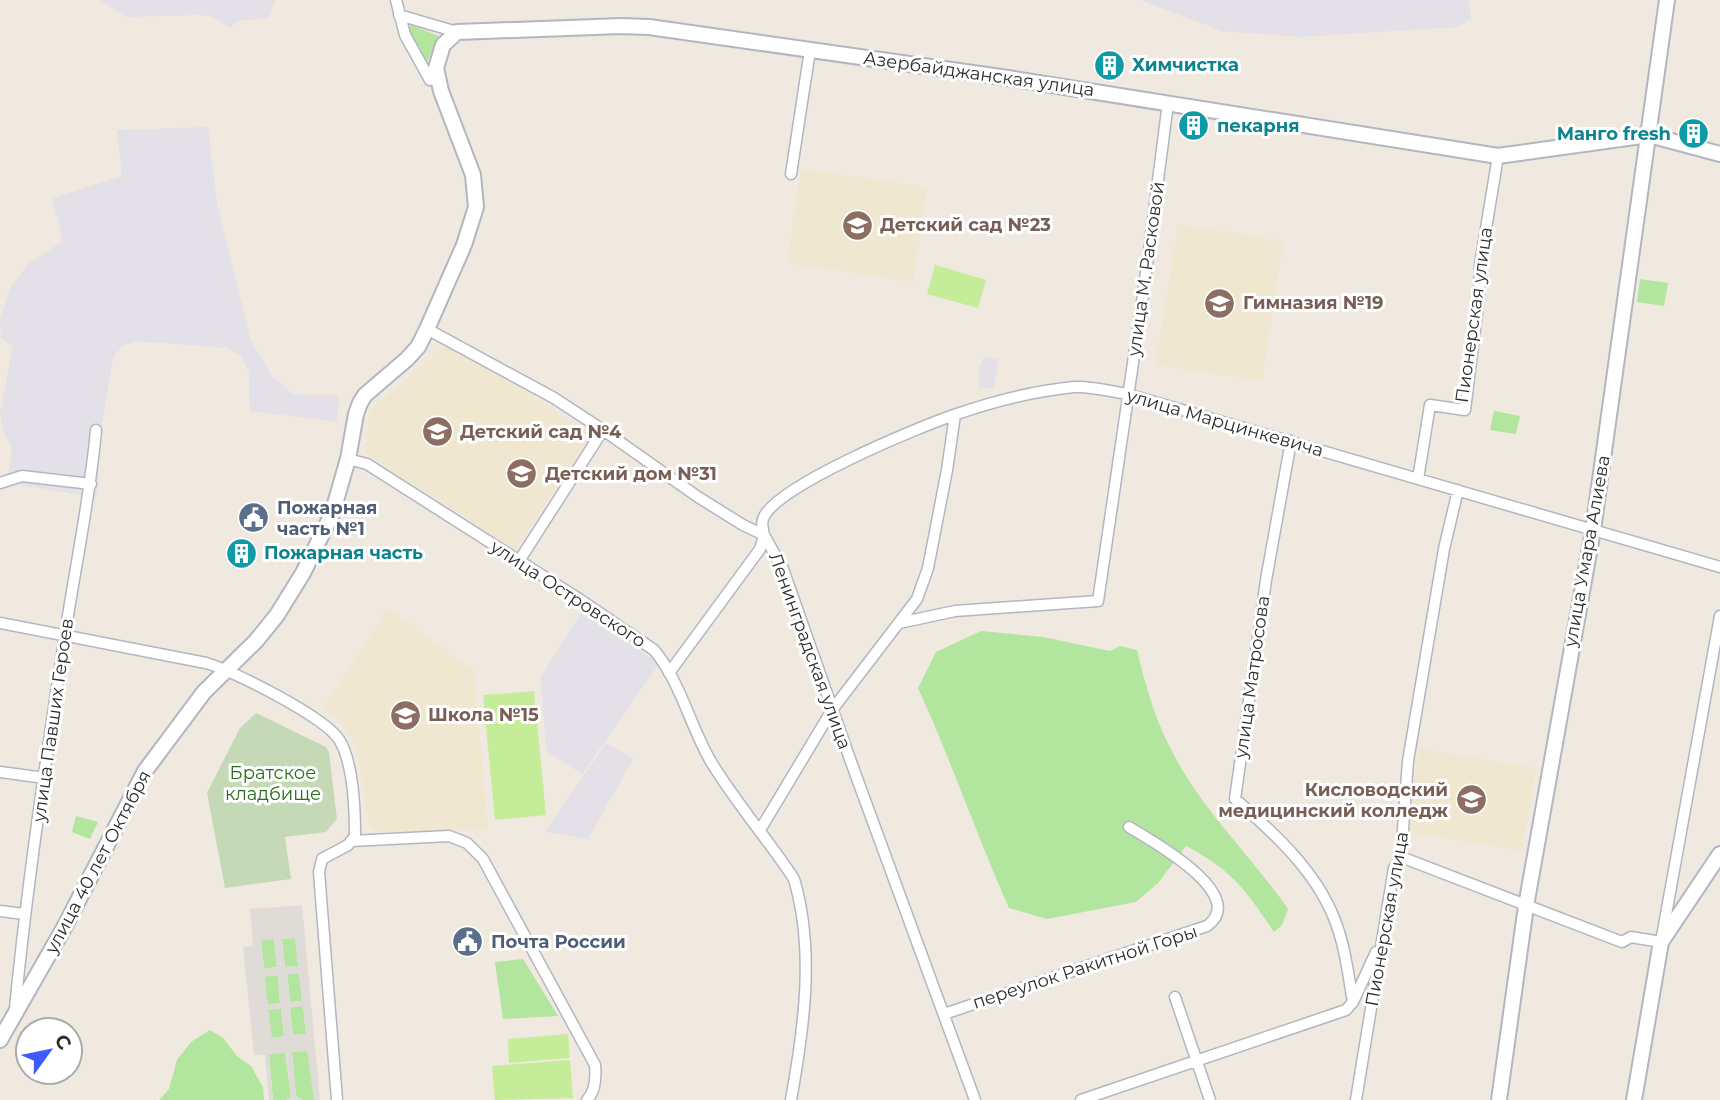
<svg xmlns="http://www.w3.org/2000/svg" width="1720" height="1100" viewBox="0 0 1720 1100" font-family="Montserrat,sans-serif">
<rect width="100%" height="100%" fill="#efe9e0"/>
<!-- industrial -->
<path fill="#e3e0e8" d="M100,0H275L269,18L237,21L230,28L213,17L201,15L126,17Z
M1140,0H1469L1471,19L1458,27L1300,37L1222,31Z
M208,127L217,202L251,340L272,376L294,395H339L337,422L250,411L249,372L241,356L228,348L135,341L122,346L113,358L102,424L96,498L7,482L12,448L4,432L0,413L13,346L1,339L0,320L10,288L28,264L63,241L52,198L122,176L117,130Z
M984,356L999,359L994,388L979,389V369Z
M582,611L659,664L582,774L546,751L541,677Z
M606,743L633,759L588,839L545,832Z"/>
<!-- education -->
<path fill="#f0e7d0" d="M801,169L927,187L913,282L787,263Z
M1178,224L1283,241L1262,381L1156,365Z
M446,345L529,394L591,436L515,550L366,453L370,410Z
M388,608L474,671L488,829L376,832L368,825L357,748L340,721L324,708Z
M1419,749L1536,768L1522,851L1406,832Z"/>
<!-- green -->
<path fill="#b2e59d" d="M411,25L439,36L427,62L424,61L408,30Z
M1640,279L1668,283L1664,306L1637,302Z
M1494,411L1520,416L1516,434L1490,430Z
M981,631L1043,637L1110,651L1120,646L1137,650C1146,688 1156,723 1175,757C1205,813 1252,857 1288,909L1282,925L1274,932C1246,890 1232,870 1186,846L1158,883L1136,902L1047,919L1009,908C977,836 951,760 918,688L936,652Z
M76,816L98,822L90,839L72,832Z
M295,938L298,966L285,967L282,939Z
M274,939L277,967L264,969L261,940Z
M523,959L558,1016L503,1019L495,962Z
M299,973L302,1001L290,1002L287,974Z
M278,975L280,1003L267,1005L264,976Z
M303,1006L306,1034L293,1035L290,1007Z
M281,1008L284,1037L271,1038L268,1010Z
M210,1030L223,1038L237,1056L251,1066L263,1087L264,1100H159L169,1089L177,1060L191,1042Z
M308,1051L314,1100H303L296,1096L292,1052Z
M285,1052L291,1097L286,1100H273L269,1054Z"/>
<!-- cemetery -->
<path fill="#c6d9b7" d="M256,713L326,747L329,752L337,819L326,832L285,837L291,879L225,888L207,793L240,728Z"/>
<!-- pitch -->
<path fill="#c5ec99" d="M935,265L986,280L978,308L927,294Z
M534,691L546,815L495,820L483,695Z
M568,1034L570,1058L509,1063L508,1039Z
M570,1060L573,1098L495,1100L492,1066Z"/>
<!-- plaza -->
<path fill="#dfdcd7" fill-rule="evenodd" d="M302,905L320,1100H314L307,1051L292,1052L296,1096L303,1100H286L291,1097L285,1053L269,1054L273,1100H269L265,1055H254L243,947L253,946L250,909ZM295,938L298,966L285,967L282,939ZM274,939L277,967L264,969L261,941ZM299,973L302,1001L290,1002L287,975ZM278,975L280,1003L268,1005L265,977ZM303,1006L306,1034L293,1035L290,1008ZM281,1008L284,1036L272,1038L268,1010Z"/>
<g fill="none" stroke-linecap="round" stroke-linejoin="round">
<defs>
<path id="street" d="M396,0L405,35L430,80L438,78
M399,15L457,32
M791,174L810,50
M427,329L554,398L603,430L698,497L743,525L764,535L783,569L851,762L975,1100
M1291,441L1266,580L1235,799C1273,832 1315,870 1334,918C1345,945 1348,973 1353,1002
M348,459L367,464L576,597L654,650C680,681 690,725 710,760C735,802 767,838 794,879C815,950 804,1028 791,1100
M1418,479L1430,405L1465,410L1479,297L1480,265L1498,156
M0,483L22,476L91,484
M764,535C763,530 761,524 763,519C773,487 919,427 954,415C991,402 1034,391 1074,387C1091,386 1110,391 1127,394L1720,567
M519,561L603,430
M0,623L206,663C234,671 327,718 340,741C353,764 355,809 355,836L348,845L322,859L319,872L337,1100
M899,623L955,611L1098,601L1144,288L1168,103
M669,673L760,549L764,535
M0,772L45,778
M760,830L832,710L917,599L928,568L947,470L955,415
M351,841L449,836L467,843L483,859L595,1065C596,1076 596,1091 587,1100
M1401,857L1622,942L1631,937L1661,942L1720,616
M0,911L24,914
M1175,997L1210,1100
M15,1009C27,884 46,759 65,635C75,567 90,499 96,430
M944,1014L1207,926C1250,895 1152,841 1129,827
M1081,1100L1346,1010L1353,1002L1376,952
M1356,1100L1394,868L1401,857L1408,761L1444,549L1458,490"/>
<path id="secondary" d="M0,1040L65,926L145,771L204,692L256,641L277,615L303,573L332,514L348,459L356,414L360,403L365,395L407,359L418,347L427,329L464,245L476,207L473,175L441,91L436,68L443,45L457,32L621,26L649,27L1008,78L1498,156L1649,135L1720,154
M1499,1100L1526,906L1593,530L1667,0
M1634,1100L1661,942L1720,854"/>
</defs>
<!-- street casing -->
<use href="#street" stroke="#b3b6c1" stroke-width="13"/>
<!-- secondary casing -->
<use href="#secondary" stroke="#b3b6c1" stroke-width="18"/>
<!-- street -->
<use href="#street" stroke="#fff" stroke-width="10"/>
<!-- secondary -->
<use href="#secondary" stroke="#fff" stroke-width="14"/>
</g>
<!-- icons -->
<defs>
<symbol id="building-disc" viewBox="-11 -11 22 22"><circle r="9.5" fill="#0f9aa8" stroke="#fff"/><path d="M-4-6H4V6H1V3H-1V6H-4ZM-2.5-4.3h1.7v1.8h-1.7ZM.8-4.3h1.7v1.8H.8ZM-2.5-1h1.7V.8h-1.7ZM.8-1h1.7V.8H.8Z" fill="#fff"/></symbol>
<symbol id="school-disc" viewBox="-11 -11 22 22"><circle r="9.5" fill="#8d6e63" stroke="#fff"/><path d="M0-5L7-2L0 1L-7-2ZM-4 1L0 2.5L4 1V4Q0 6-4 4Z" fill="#fff"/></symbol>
<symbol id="civic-disc" viewBox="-11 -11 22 22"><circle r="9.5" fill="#5c6f8a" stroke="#fff"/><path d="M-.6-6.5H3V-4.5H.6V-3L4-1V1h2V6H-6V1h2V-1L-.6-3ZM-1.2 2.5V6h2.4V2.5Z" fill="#fff"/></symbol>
<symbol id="university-disc" viewBox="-11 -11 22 22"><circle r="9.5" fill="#8d6e63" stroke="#fff"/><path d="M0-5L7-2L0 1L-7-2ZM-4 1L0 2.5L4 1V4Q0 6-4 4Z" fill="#fff"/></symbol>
</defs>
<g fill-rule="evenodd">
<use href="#building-disc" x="1092" y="48" width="35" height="35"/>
<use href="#building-disc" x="1176" y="108" width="35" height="35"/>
<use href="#building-disc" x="1676" y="116" width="35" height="35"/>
<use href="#school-disc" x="840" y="208" width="35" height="35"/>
<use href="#school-disc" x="1202" y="286" width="35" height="35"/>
<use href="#school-disc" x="420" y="414" width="35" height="35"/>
<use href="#school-disc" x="504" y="456" width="35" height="35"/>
<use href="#civic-disc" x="236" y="500" width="35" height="35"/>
<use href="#building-disc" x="224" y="536" width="35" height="35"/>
<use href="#school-disc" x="388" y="698" width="35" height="35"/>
<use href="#university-disc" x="1454" y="782" width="35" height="35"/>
<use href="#civic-disc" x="450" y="924" width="35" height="35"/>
</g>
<g text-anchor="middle" stroke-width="6" stroke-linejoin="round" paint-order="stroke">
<!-- culture labels -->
<g font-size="18" font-weight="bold" fill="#0d838f" stroke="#fff" text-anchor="start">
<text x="1132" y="71">Химчистка</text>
<text x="1217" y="132">пекарня</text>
<text x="1671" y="140" text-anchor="end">Манго fresh</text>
<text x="264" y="559">Пожарная часть</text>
</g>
<!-- street labels -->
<g font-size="18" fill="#2d2d2d" stroke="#fff">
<text transform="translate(979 74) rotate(8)" y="6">Азербайджанская улица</text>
<text transform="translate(1146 269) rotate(-82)" y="6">улица М. Расковой</text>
<text transform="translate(1474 315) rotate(-82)" y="6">Пионерская улица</text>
<text transform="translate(1225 423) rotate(16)" y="6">улица Марцинкевича</text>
<text transform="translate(1587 551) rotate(-80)" y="6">улица Умара Алиева</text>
<text transform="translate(568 594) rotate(33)" y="6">улица Островского</text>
<text transform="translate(810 651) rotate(70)" y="6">Ленинградская улица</text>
<text transform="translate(1252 677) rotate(-82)" y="6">улица Матросова</text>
<text transform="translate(53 720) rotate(-82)" y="6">улица Павших Героев</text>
<text transform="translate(98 862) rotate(-62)" y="6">улица 40 лет Октября</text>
<text transform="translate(1387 919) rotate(-80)" y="6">Пионерская улица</text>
<text transform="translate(1085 967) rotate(-18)" y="6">переулок Ракитной Горы</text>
</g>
<!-- education labels -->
<g font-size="18" font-weight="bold" fill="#785e54" stroke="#fff" text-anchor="start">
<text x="880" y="231">Детский сад №23</text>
<text x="1243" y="309">Гимназия №19</text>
<text x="460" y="438">Детский сад №4</text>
<text x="545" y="480">Детский дом №31</text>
<text x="428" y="721">Школа №15</text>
<text x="1448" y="796" text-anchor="end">Кисловодский<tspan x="1448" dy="21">медицинский колледж</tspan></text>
</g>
<!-- service labels -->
<g font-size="18" font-weight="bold" fill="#4e5e75" stroke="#fff" text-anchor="start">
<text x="277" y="514">Пожарная<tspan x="277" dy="21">часть №1</tspan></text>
<text x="491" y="948">Почта России</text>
</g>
<!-- park labels -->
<g font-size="18" fill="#286e1a" stroke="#fff">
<text x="273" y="779">Братское<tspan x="273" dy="21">кладбище</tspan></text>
</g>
</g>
<!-- north arrow -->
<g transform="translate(49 1051) rotate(57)"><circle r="33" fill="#ffffff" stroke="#ababab" stroke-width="2"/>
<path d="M0-5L12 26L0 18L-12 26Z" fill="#405bfc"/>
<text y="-10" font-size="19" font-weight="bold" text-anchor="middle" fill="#2d2d2d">С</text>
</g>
</svg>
